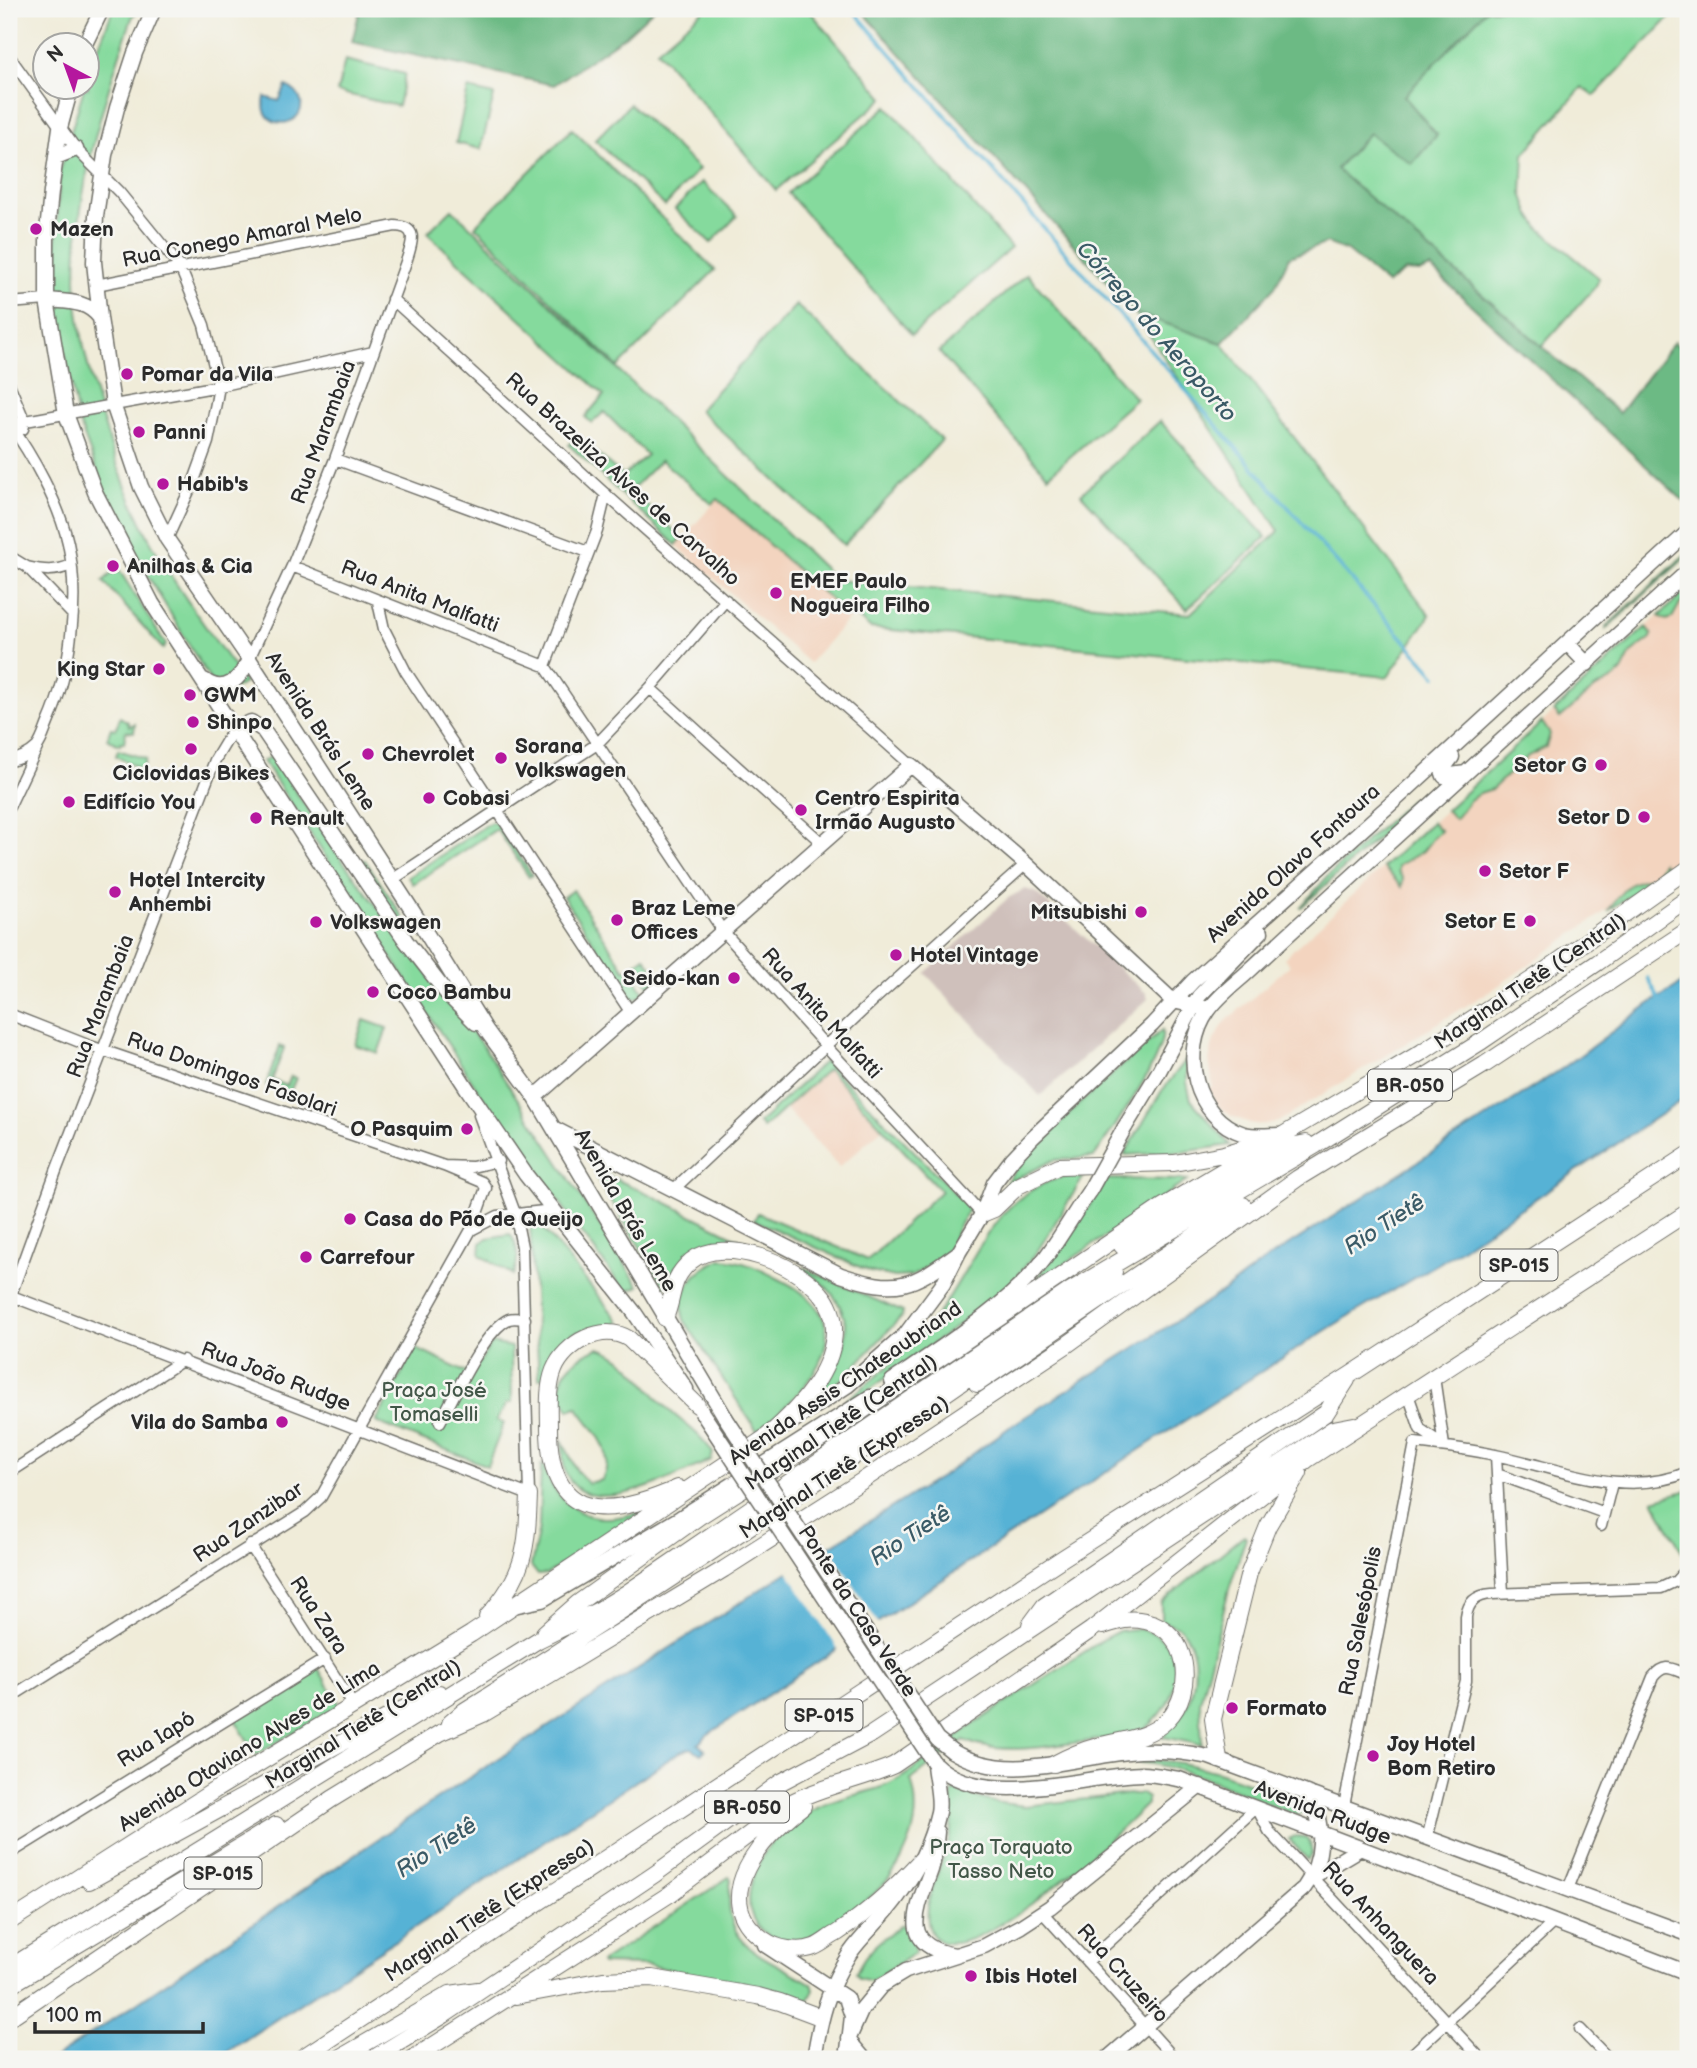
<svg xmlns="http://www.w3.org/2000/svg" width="1697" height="2068" viewBox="0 0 1697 2068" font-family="'Balsamiq Sans',sans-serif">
<rect width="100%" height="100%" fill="#f6f6f2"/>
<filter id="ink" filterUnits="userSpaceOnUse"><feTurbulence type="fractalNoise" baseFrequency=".0143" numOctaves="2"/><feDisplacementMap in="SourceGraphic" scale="14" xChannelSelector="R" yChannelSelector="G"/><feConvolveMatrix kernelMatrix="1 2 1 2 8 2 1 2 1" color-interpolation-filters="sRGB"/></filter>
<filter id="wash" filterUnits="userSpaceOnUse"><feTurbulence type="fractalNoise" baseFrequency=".00686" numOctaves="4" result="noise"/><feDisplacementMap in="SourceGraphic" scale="28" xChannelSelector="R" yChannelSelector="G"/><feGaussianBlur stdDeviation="1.57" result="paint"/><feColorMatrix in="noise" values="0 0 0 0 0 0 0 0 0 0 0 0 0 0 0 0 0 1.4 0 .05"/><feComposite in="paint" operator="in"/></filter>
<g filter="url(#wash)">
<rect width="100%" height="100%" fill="#f0ecd9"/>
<!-- built -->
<path fill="#f3d4bf" d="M718,499L850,617L809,663L676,545Z
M1688,589V854L1495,988L1278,1122L1261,1125L1250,1123L1231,1116L1219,1106L1208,1089L1213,1087L1209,1060L1214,1040L1225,1022L1290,965L1284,958Z
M828,1069L883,1128L839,1167L785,1108Z"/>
<!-- industrial -->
<path fill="#cfc0bb" d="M1025,889L1035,892L1146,993L1148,999L1040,1096L925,973L1008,898Z"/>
<!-- green -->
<path fill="#85da9d" stroke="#588264" stroke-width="2" d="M113,9H138L132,18C103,102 76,188 76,277C76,324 89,373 102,418C116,464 132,509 156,551C182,597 216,640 245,683L220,697L116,522L79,422L53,296L60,169L84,88H88V75Z
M705,9H808L884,98L776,190L657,50Z
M1487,9H1564L1567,11L1569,9H1678L1594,96L1582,87L1524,154L1522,193L1529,213L1539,228L1599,278L1596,286L1542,346L1336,169L1369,133L1412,163L1437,135L1403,96Z
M345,60L405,74L398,106L337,92Z
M468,89L494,95L481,149L456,143Z
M630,104L699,169L665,206L595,140Z
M887,106L1011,248L912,335L788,193Z
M572,129L715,270L618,367L475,226Z
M702,182L737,216L711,243L675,209Z
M452,209L836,580L1190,614L1279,531L1135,313L1222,343L1430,615L1388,677L870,628L856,616L850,617L718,499L712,504L661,460L631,490L682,538L676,545L569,445L576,435L623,476L647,455L604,412L592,423L585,417L604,395L427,233Z
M1027,274L1136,399L1048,476L939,352Z
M796,305L942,440L844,545L699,410Z
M1160,421L1266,537L1187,609L1081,494Z
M1688,552V555L1606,629V627Z
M118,568L166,645L163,649L103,581Z
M1688,589V596L1679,605L1672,618L1666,620L1659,616Z
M1646,627L1652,634L1651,638L1631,653L1622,671L1615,678L1594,689L1560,718L1554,711Z
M120,717L128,722L129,726L135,724L134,732L126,731L124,743L121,742L120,745L107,739L111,728L116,729Z
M1542,722L1550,734L1546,747L1528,756L1492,789L1480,793L1470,800L1455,819L1446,810Z
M118,750L146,759L142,770L116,756Z
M272,756L339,856L404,942L358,863L365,860L403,917L412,945L410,950L485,1049L639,1286L625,1292L478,1090L263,761Z
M1412,799L1414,803L1411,808L1300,908L1328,876Z
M491,822L498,823L532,875L529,877L497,829L413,884L408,877Z
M1432,822L1441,831L1433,838L1423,851L1398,866V871L1403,879L1402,887L1383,867Z
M1663,862L1668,868L1608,911C1614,903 1621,890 1631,884C1646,877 1654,881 1663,862Z
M573,890L625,970L629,968L645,994L633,999L624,988L563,897Z
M645,957L660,979L651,989L635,964Z
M364,1020L387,1028L378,1053L355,1045Z
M1162,1030C1167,1056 1110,1132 1094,1157L1054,1160L1005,1184L1017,1167L1080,1103Z
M280,1046L284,1048L272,1080L287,1086L291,1076L296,1078L289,1094L266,1085Z
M1187,1059V1083L1191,1100L1230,1145L1182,1152L1124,1155L1161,1092Z
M825,1061L970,1208L958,1227L948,1254L912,1276L895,1277L871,1272L754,1220L758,1213L868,1260L941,1191L828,1069L763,1128L759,1123Z
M597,1171L649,1194L743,1241C701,1240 684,1249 665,1287L598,1180Z
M1067,1176L1083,1178L1037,1252L1005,1291L828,1420L824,1416C866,1387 904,1356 936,1316C977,1262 992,1193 1067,1176Z
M1107,1179L1188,1180L1028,1289L1064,1245Z
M538,1222L619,1321L616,1327C571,1329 558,1333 543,1378H539L530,1225Z
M510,1234C519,1245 519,1262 513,1275L480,1255L481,1243L487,1238Z
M721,1259C743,1260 762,1270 781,1280C870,1324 810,1389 757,1431L684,1320C675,1292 696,1269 721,1259Z
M804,1268L903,1312L902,1316L846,1376L810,1402C821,1387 833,1372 840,1356C857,1320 834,1286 802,1270Z
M492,1343L511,1347L512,1403H507L497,1420L504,1423L487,1466L376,1422L415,1348L471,1375Z
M598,1348C623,1352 647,1386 663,1404C680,1422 700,1432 713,1453L711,1460C679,1474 587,1525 566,1473C562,1464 563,1450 562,1440L577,1471L588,1483L602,1480C617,1450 594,1431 577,1407L569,1410C567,1405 562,1399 561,1394C556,1371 580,1355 598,1348Z
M541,1465L544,1466C550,1492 574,1516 602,1518C616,1519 631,1515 645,1511L547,1574L538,1575L531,1566L539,1528Z
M1688,1490V1552L1684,1555L1653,1500Z
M1244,1535L1246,1537L1229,1589L1200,1702L1202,1745L1163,1737C1168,1726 1181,1719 1186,1707C1197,1685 1200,1648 1181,1629C1177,1625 1167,1623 1161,1621V1603Z
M1132,1629C1184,1629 1186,1690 1155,1720C1150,1726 1140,1732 1133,1735C1122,1739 1107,1739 1096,1740C1058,1745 999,1757 964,1740L911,1780C917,1799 918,1817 911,1837C905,1854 895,1873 882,1886C863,1906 816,1941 788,1943C779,1944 762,1932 757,1925C738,1900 758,1856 776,1838C790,1825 807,1812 824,1805C849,1794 875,1793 899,1779C926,1762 950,1740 976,1723C1020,1693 1064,1665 1109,1636L1119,1631Z
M318,1668L340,1705L256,1755L234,1718Z
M1136,1759C1198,1760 1244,1780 1300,1803L1304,1811L1297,1815L1284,1811C1236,1791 1189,1766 1136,1762Z
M954,1790L993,1802L1025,1806L1131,1794H1141L1147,1798V1804C1127,1824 941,2004 928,1922C924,1895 943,1866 949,1840C953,1824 952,1809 952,1793Z
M1295,1836L1305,1837L1310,1843L1312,1853L1308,1860L1289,1839Z
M729,1877L731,1879C719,1949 763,1954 812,1984L814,1990L808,2001L649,1965L602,1964L601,1962Z
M902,1924C909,1930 914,1944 915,1953L871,1981L859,1978L856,1973C866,1950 882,1939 902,1924Z"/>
<!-- forest -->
<path fill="#6cba84" stroke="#4c7258" stroke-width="2" d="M360,9H654L626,35L554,85L352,42Z
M860,9H1487L1404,96L1437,135L1412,164L1369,133L1336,169L1619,413L1674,342L1688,355V505L1431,268L1420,272L1405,271L1387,284L1347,251L1327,243L1289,257L1275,287L1222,343L1135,313Z"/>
<!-- water -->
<path fill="#57b2d5" stroke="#416e80" stroke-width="2" d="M286,86C293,89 299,93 301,102C305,129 257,132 265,97L279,101Z
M1688,979V1096L1441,1262L1334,1325L1150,1443L707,1735L698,1744L705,1750L701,1754L691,1748L680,1752L216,2059H54L447,1792L778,1578L947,1473L1011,1426L1228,1288L1264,1261L1563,1068L1648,1005Z"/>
<!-- pier -->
<path fill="#f0ecd9" d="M827,1544L880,1626L840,1652L786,1569Z"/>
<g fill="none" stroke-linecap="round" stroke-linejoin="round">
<!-- stream -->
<path stroke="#57b2d5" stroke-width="3.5" d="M852,9L1436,676
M1648,978L1660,1001"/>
</g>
</g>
<g filter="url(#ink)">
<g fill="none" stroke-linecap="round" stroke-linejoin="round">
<defs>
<path id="minor" d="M9,56L76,149L119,192L180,267L204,325L219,386L216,403L208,442L195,478L167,539
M96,285L395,226C419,227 412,243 407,259L335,459L292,566L249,659
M392,299L602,491L911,765
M9,303L47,300
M9,384L25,422L23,429
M9,423C32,455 59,503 68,543C80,598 71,671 48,723C45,730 42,741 37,747C30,754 18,760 9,761
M9,424L219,386L373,352
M335,459L588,552
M9,556L27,567L72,614
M292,566L545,666L723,931L825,1045L982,1214
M27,567C44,571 55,572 71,565
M378,602L384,629L406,672L631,1013
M545,666L597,531L606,494
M650,688L822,843
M9,807L37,748
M392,880L597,744L650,688L726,600
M9,1014L90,1046L444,1166L472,1167L498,1161
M673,1190L876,998L1026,864
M471,1230L498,1216L553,1210
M9,1295L529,1495L522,1247L515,1213L479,1115
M9,1300L56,1171L195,812L215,760L233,730
M1434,1377L1444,1446
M1408,1394L1420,1429L1442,1444
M440,1422C454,1397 484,1330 509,1319C514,1317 520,1319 525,1319
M1496,1455L1503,1593
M9,1473L183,1360
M1497,1474L1604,1513
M1601,1526L1612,1483
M250,1545L354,1706
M9,1698L305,1512L321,1497L471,1230L486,1188L482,1182L444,1166
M1344,1806L1415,1443C1442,1446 1468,1449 1495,1455C1560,1468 1623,1499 1688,1472
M1258,1810L1269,1831L1481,2059
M1427,1839L1466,1681V1617C1468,1601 1477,1595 1492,1594L1661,1588L1676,1581L1688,1568
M9,1854L325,1659
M1568,1889L1653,1677C1665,1662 1672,1669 1688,1675
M1042,1912L1175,2059
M1087,1962L1255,1809
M1580,2029L1609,2059
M849,2038L867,2059
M1407,2059L1554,1922"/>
<path id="major" d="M154,9L135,53L117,108L105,155L96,216L94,262L100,318L113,404L141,487L167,539L249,659L417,918L486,1030L535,1097L725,1417
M84,46L102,9
M71,88L60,128L51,192L47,232V300L66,414L95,492L152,603L468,1090L526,1175L634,1312L686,1389
M56,157L76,149
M47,300C67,302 87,300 100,318
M1567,643L1587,664
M204,680C224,696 241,679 249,659
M233,730L251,722L263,730L406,941L448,995L476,1023
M1452,757L1442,770L1444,776L1466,773
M535,1097L911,765L1026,864L1173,1001L1209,1009
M1125,1127L1158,1073L1199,996L1261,932
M555,1129L841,1275C898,1294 911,1287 958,1253
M1281,1135C1269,1135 1255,1137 1244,1134C1194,1118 1179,1052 1208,1011C1219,995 1236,983 1250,970C1282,940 1315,910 1347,881C1461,777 1575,674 1688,571
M892,1381C939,1349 1008,1306 1042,1262C1060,1239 1074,1213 1090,1190
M784,1427L847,1386L905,1335L943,1284L959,1252L982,1214L994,1183L1013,1158L1033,1137L1152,1025L1193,981L1403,793L1688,532
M518,1605L542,1600L680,1518L870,1397
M952,1751C1006,1784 1070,1758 1128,1752C1156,1749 1181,1751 1209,1757L1688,1934
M934,1763C982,1811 1082,1775 1142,1774C1154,1774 1167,1777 1179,1779L1688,1973
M937,1832C936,1845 935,1857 931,1870C917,1909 898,1946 955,1955
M1312,1877L1359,1849
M765,1945L846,1998L852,2016L847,2059
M849,2038L862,2009L881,1986L906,1971L984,1946L1021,1926L1050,1907L1200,1786
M814,2059C820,2020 828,1987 850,1953C865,1932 885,1916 899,1895C917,1871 931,1842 938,1812C941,1798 935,1779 934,1764
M1107,2059L1304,1888C1325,1859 1324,1825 1310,1794"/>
<path id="highway" d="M982,1214L994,1209L1018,1186L1059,1166L1174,1163L1224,1154L1251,1146
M1122,1246L1182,1208L1279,1153L1291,1146L1306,1143
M977,1384L1191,1238L1243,1205
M678,1488C608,1519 549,1523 549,1428C549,1409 547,1388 554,1370C565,1343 603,1322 629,1339L697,1405
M487,1617C525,1575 527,1549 529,1495
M1030,1625L1044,1606L1326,1413L1347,1380
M544,1633L578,1603L700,1516L824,1437L1162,1207L1422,1052L1543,972L1688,869
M450,1723L464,1711C681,1575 893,1433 1101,1284L1114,1272
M1219,1760L1213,1719L1249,1573L1268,1526L1299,1473
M1054,1764C1069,1756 1083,1750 1098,1746C1123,1739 1148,1739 1167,1720C1196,1691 1190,1630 1145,1621C1130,1617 1118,1621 1103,1626
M803,1806C765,1835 705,1898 763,1939C777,1949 798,1953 814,1947C822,1944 829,1937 837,1933C870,1911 894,1889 921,1860
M89,1881L403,1709L439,1693
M9,1922L215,1790L471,1634L765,1438C796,1412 835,1372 834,1328C834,1316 829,1303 821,1294C798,1265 724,1234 691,1261C669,1280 675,1295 665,1318
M9,1968L538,1640L599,1610L625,1594L1068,1292L1316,1145L1482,1041L1597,963L1688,898
M9,1986L276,1825
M516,1996L603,1980L652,1978L758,1996L780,2002L820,2017
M9,2018L332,1799L440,1733L483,1714L549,1675L724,1569L865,1479L1068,1344L1298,1178L1484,1065L1688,930
M300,2059L1063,1558L1350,1375L1688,1155
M338,2059L450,1994L478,1990
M372,2059L444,2015L655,1874L781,1782L872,1734L1333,1429L1354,1425
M412,2059L670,1894L792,1802C824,1785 861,1780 894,1765L1091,1630L1308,1459L1688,1212"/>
</defs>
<!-- minor casing -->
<use href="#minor" stroke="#706f68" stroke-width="13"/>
<!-- major casing -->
<use href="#major" stroke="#706f68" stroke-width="17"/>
<!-- highway casing -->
<use href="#highway" stroke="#706f68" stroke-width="18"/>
<!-- minor -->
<use href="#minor" stroke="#fff" stroke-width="10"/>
<!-- major -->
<use href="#major" stroke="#fff" stroke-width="14"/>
<!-- highway -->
<use href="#highway" stroke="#fff" stroke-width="16"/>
<defs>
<path id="major-bridge" d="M1090,1190L1125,1127
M701,1411L934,1763
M725,1417L937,1739L952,1751"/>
</defs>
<!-- major-bridge casing -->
<use href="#major-bridge" stroke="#706f68" stroke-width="17" stroke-linecap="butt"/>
<!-- major-bridge -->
<use href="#major-bridge" stroke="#fff" stroke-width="14"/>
</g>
</g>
<!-- markers -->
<g fill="#b5179e" stroke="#f6f6f2" stroke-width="2.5">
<circle cx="36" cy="229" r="7"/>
<circle cx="127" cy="374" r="7"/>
<circle cx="139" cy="432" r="7"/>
<circle cx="163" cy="484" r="7"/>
<circle cx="113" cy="566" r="7"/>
<circle cx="776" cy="593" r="7"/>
<circle cx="159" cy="669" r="7"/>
<circle cx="190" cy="695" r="7"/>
<circle cx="193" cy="722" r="7"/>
<circle cx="191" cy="749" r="7"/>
<circle cx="368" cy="754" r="7"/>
<circle cx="501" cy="758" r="7"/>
<circle cx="1601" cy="765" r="7"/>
<circle cx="429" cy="798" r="7"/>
<circle cx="69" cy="802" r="7"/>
<circle cx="801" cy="810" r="7"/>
<circle cx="1644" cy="817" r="7"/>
<circle cx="256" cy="818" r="7"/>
<circle cx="1485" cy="871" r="7"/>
<circle cx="115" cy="892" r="7"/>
<circle cx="1141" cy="912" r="7"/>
<circle cx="617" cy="920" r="7"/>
<circle cx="1530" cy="921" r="7"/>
<circle cx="316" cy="922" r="7"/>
<circle cx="896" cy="955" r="7"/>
<circle cx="734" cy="978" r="7"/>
<circle cx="373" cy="992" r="7"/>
<circle cx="467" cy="1129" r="7"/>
<circle cx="350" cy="1219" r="7"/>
<circle cx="306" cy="1257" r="7"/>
<circle cx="282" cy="1422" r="7"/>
<circle cx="1232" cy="1708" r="7"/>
<circle cx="1373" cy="1756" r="7"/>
<circle cx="971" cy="1976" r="7"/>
</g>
<g text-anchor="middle" stroke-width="5" stroke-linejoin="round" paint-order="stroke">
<!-- shield labels -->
<g fill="#f6f6f2" stroke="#686867" stroke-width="2">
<rect x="1368" y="1069.5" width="84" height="31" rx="5"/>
<rect x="1480.5" y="1249.5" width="77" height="31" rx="5"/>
<rect x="785.5" y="1699.5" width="77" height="31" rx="5"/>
<rect x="705" y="1791.5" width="84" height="31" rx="5"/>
<rect x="184.5" y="1857.5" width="77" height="31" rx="5"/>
</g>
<g font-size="19" font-weight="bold" fill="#2b2b2b">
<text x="1410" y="1092">BR-050</text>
<text x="1519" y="1272">SP-015</text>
<text x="824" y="1722">SP-015</text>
<text x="747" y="1814">BR-050</text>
<text x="223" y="1880">SP-015</text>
</g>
<!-- poi labels -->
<g font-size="21" font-weight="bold" fill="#2b2b2b" stroke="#f6f6f2" text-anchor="start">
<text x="50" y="236">Mazen</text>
<text x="141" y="381">Pomar da Vila</text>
<text x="153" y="439">Panni</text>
<text x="177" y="491">Habib's</text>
<text x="127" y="573">Anilhas &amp; Cia</text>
<text x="790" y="588">EMEF Paulo<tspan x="790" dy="24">Nogueira Filho</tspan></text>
<text x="145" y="676" text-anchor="end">King Star</text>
<text x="204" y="702">GWM</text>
<text x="207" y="729">Shinpo</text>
<text x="515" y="753">Sorana<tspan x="515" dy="24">Volkswagen</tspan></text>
<text x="382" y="761">Chevrolet</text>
<text x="1587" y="772" text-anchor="end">Setor G</text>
<text x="191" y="780" text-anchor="middle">Ciclovidas Bikes</text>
<text x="443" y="805">Cobasi</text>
<text x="815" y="805">Centro Espirita<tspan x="815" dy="24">Irmão Augusto</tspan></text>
<text x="83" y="809">Edifício You</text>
<text x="1630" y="824" text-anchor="end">Setor D</text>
<text x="270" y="825">Renault</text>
<text x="1499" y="878">Setor F</text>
<text x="129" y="887">Hotel Intercity<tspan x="129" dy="24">Anhembi</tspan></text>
<text x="631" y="915">Braz Leme<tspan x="631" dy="24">Offices</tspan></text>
<text x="1127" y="919" text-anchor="end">Mitsubishi</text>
<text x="1516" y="928" text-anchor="end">Setor E</text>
<text x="330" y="929">Volkswagen</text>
<text x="910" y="962">Hotel Vintage</text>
<text x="720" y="985" text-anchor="end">Seido-kan</text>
<text x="387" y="999">Coco Bambu</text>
<text x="453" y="1136" text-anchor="end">O Pasquim</text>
<text x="364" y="1226">Casa do Pão de Queijo</text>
<text x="320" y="1264">Carrefour</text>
<text x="268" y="1429" text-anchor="end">Vila do Samba</text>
<text x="1246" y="1715">Formato</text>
<text x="1387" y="1751">Joy Hotel<tspan x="1387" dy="24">Bom Retiro</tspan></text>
<text x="985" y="1983">Ibis Hotel</text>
</g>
<!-- street labels -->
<g font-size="21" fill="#2b2b2b" stroke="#f6f6f2">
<text transform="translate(242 237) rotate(-11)" y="7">Rua Conego Amaral Melo</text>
<text transform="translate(323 432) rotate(-70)" y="7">Rua Marambaia</text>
<text transform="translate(623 479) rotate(42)" y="7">Rua Brazeliza Alves de Carvalho</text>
<text transform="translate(420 596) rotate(21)" y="7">Rua Anita Malfatti</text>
<text transform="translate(321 731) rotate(57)" y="7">Avenida Brás Leme</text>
<text transform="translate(1293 863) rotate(-42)" y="7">Avenida Olavo Fontoura</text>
<text transform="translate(1530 981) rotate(-34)" y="7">Marginal Tietê (Central)</text>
<text transform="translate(100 1006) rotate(-69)" y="7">Rua Marambaia</text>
<text transform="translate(822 1013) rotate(48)" y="7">Rua Anita Malfatti</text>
<text transform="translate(232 1074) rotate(19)" y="7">Rua Domingos Fasolari</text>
<text transform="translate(626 1210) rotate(60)" y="7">Avenida Brás Leme</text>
<text transform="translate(276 1376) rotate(21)" y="7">Rua João Rudge</text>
<text transform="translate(845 1383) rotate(-34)" y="7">Avenida Assis Chateaubriand</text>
<text transform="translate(841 1422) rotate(-34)" y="7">Marginal Tietê (Central)</text>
<text transform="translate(844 1467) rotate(-33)" y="7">Marginal Tietê (Expressa)</text>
<text transform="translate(248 1522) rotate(-34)" y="7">Rua Zanzibar</text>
<text transform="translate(858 1611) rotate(57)" y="7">Ponte da Casa Verde</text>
<text transform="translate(319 1615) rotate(57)" y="7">Rua Zara</text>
<text transform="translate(1360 1621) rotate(-79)" y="7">Rua Salesópolis</text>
<text transform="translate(363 1724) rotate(-32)" y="7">Marginal Tietê (Central)</text>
<text transform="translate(156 1739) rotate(-32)" y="7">Rua Iapó</text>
<text transform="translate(249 1746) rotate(-32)" y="7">Avenida Otaviano Alves de Lima</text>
<text transform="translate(1323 1812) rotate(21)" y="7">Avenida Rudge</text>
<text transform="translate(489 1910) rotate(-33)" y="7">Marginal Tietê (Expressa)</text>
<text transform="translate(1381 1923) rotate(47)" y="7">Rua Anhanguera</text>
<text transform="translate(1123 1973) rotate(48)" y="7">Rua Cruzeiro</text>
</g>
<!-- park labels -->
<g font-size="21" fill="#425748" stroke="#f6f6f2">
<text x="434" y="1397">Praça José<tspan x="434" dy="24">Tomaselli</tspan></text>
<text x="1001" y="1854">Praça Torquato<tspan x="1001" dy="24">Tasso Neto</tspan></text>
</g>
<!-- water labels -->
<g font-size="23" font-style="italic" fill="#3a5a66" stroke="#f6f6f2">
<text transform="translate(1157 331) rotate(49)" y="8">Córrego do Aeroporto</text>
<text transform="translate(1384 1224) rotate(-33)" y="8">Rio Tietê</text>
<text transform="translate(910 1535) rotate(-33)" y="8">Rio Tietê</text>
<text transform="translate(436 1847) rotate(-33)" y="8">Rio Tietê</text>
</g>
</g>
<!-- margin -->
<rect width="1697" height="2068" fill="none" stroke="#f6f6f2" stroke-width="35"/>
<!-- north arrow -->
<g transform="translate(66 66) rotate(319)"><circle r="33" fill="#f6f6f2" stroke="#a5a5a2" stroke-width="2"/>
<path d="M0-5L12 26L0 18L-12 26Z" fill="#b5179e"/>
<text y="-10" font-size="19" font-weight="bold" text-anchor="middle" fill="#2b2b2b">N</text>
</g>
<!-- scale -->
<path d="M35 2022v10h168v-10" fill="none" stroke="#2b2b2b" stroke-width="3.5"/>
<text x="46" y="2022" font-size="21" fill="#2b2b2b" stroke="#f6f6f2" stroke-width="5" paint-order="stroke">100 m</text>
</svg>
